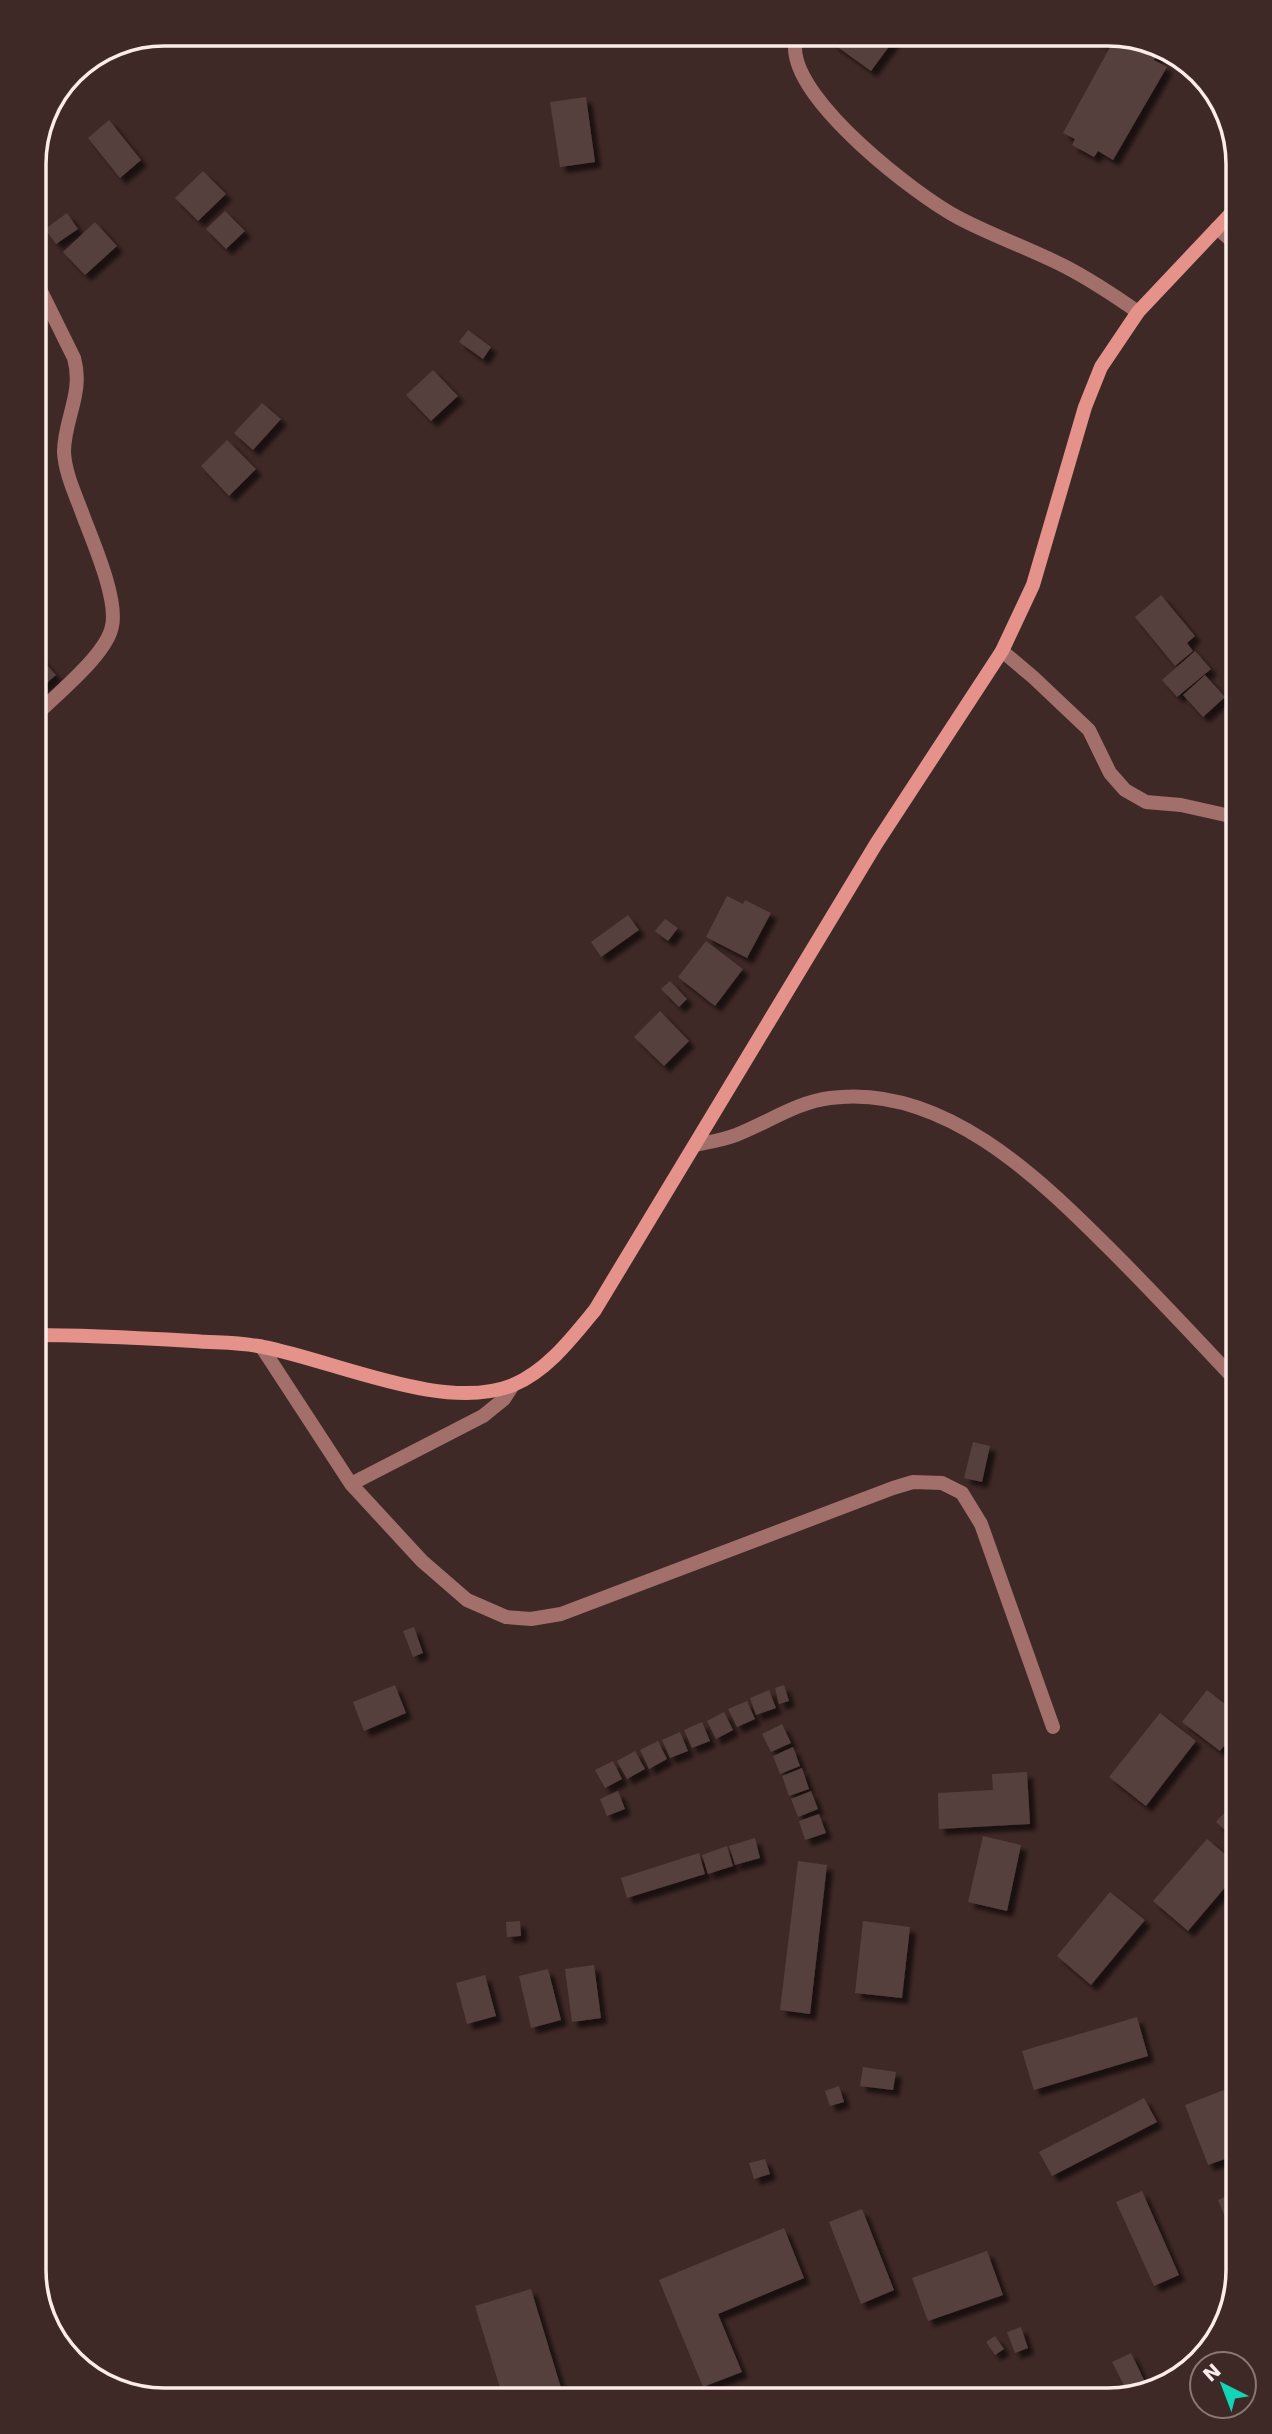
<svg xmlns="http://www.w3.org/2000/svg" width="1272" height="2434" viewBox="0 0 1272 2434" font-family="'DejaVu Sans',sans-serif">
<defs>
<filter id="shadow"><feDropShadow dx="6" dy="6" stdDeviation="2" flood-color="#0009"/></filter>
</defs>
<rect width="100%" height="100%" fill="#3f2926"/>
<!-- building -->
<path fill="#573f3c" filter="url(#shadow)" d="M839,33H899L871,71L832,43Z
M1086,34H1117L1160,48L1154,60L1167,67L1113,160L1098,151L1094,157L1072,145L1075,139L1063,133L1110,47Z
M586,97L595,162L560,167L550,102Z
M109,120L141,160L120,178L88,138Z
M203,171L226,194L198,221L175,198Z
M225,211L245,231L226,249L206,229Z
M67,213L78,229L56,244L45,229Z
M95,222L117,246L85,275L63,252Z
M468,330L491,347L483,359L459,342Z
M433,370L458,396L431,421L406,395Z
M262,403L281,419L253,450L234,433Z
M227,440L256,469L229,496L201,466Z
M1161,595L1195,636L1187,643L1193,651L1175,666L1135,617Z
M33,650L56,675L33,695Z
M1195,651L1211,669L1177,697L1162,680Z
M1205,675L1225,697L1203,717L1183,695Z
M727,896L743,904L745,900L771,913L747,958L706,937Z
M628,915L639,930L601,957L591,942Z
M665,919L678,928L668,941L655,931Z
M706,941L743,969L715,1006L678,977Z
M670,981L687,999L679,1007L661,989Z
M660,1011L689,1041L664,1066L634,1037Z
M973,1442L990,1446L982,1482L964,1478Z
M414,1627L423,1653L413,1657L403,1631Z
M395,1685L406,1713L364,1731L353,1702Z
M784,1685L789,1701L779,1704L775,1688Z
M769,1690L776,1708L756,1715L750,1698Z
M1207,1690L1239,1715V1727L1220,1751L1182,1722Z
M747,1701L755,1719L737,1727L728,1709Z
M724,1712L733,1730L716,1739L707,1721Z
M1160,1713L1196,1741L1146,1806L1109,1777Z
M702,1722L710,1741L692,1748L684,1730Z
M782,1724L791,1743L771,1752L762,1734Z
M680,1732L688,1751L670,1758L662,1740Z
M658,1741L667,1759L649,1769L640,1750Z
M793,1747L800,1766L780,1774L773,1756Z
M635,1751L645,1769L627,1779L617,1761Z
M613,1761L622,1779L605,1788L595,1770Z
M802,1768L809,1789L789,1796L782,1776Z
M1027,1772L1030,1824L939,1829L938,1793L993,1790L992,1774Z
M618,1791L625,1809L607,1816L600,1799Z
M811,1791L818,1809L798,1817L791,1799Z
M1239,1797V1843L1216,1822Z
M819,1814L826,1833L805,1840L799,1821Z
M983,1836L1021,1845L1007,1911L968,1902Z
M755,1838L760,1858L735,1865L729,1846Z
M1207,1839L1239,1866V1871L1188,1931L1153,1901Z
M727,1846L733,1866L708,1874L702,1855Z
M699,1853L705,1874L627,1898L621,1878Z
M798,1861L827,1865L810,2014L780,2010Z
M1110,1892L1145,1920L1091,1985L1057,1956Z
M520,1921L521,1936L507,1937L506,1922Z
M863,1921L910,1927L902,1998L855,1993Z
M594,1965L601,2018L572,2022L565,1969Z
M548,1969L561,2020L531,2028L519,1976Z
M485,1975L496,2016L467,2024L456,1983Z
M1137,2017L1148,2056L1034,2090L1022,2051Z
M863,2067L896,2072L893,2090L860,2086Z
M839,2086L844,2102L830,2106L825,2091Z
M1224,2090L1239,2129V2154L1208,2165L1185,2105Z
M1144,2098L1157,2122L1052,2176L1039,2152Z
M765,2159L770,2174L754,2179L749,2163Z
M1142,2191L1179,2275L1154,2286L1116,2202Z
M1239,2191V2250L1218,2200Z
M862,2209L894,2290L861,2304L829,2222Z
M784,2228L804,2278L718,2314L742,2372L703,2387L659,2280Z
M987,2251L1003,2295L928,2321L912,2278Z
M531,2289L565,2401H504L475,2306Z
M1021,2327L1028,2348L1015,2353L1007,2332Z
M995,2336L1004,2349L995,2355L986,2342Z
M1131,2353L1147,2386L1129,2395L1112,2362Z"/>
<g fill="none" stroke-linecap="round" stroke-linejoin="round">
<!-- street -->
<path stroke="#a26f6a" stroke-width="14" d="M798,33C797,38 795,44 795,49C797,103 914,194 959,218C993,236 1031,249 1066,267C1091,280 1115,296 1138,312
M1217,228L1239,247
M1002,651L1033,677L1089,730L1110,773L1125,790L1146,802L1181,805L1239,818
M33,718C54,696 107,655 112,626C118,600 94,544 84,518C77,498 65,474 64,452C64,419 84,393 74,358L33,275
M695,1145C709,1142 723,1140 736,1135C767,1123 797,1102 830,1098C942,1083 1038,1177 1110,1249C1154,1293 1196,1338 1239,1384
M261,1346L351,1484L422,1561L467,1600L506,1617L531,1619L561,1614L893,1488L913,1482L942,1483L962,1493L981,1524L1053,1727
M351,1484L483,1416L504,1399L513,1385"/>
<!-- secondary -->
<path stroke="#e4928a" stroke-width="14" d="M33,1335C87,1335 140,1338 193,1341C216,1343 240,1342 263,1347C333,1360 444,1413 513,1385C547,1371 572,1338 595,1310L876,844L1002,651L1033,585L1085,407L1101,367L1138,312L1239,205"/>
</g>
<!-- crop -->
<path d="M0 0H1272V2434H0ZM164 46H1108A118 118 0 0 1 1226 164V2270A118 118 0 0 1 1108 2388H164A118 118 0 0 1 46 2270V164A118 118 0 0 1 164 46Z" fill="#3f2926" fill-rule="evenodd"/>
<path fill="none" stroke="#fbecea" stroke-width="3.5" d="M164 46H1108A118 118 0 0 1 1226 164V2270A118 118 0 0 1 1108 2388H164A118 118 0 0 1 46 2270V164A118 118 0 0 1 164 46Z"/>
<!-- north arrow -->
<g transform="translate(1223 2385) rotate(318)"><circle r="33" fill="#3f2926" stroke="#8a7774" stroke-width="2"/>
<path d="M0-5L12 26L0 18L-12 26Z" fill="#11d5b4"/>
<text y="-10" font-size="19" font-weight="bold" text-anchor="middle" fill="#fbecea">N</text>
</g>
</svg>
